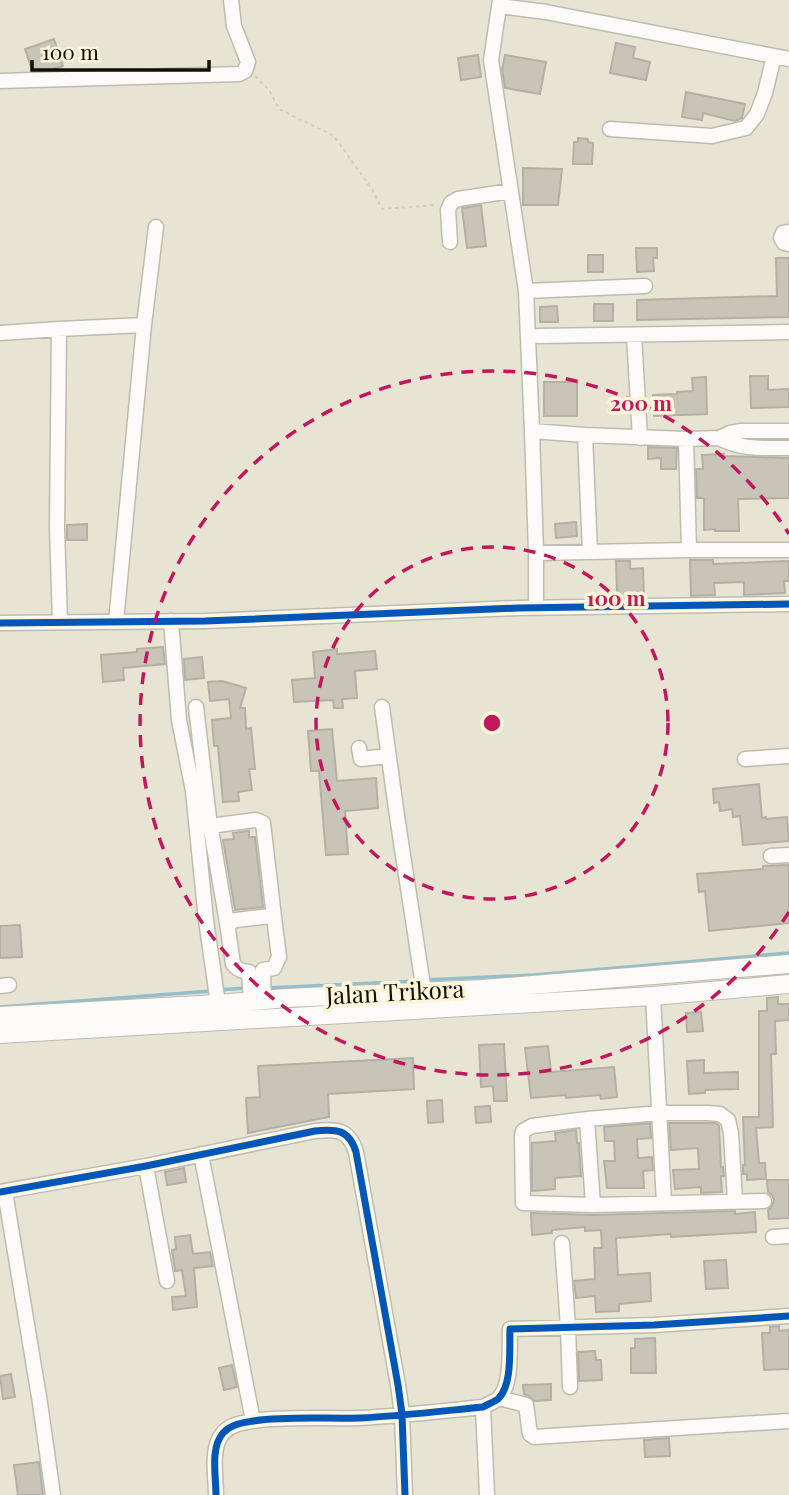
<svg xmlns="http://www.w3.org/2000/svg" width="789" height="1495" viewBox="0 0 789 1495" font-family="'Playfair Display',serif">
<rect width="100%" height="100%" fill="#e8e4d4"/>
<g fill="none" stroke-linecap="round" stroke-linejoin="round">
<!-- stream -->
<path stroke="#93bfcb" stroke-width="3.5" d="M425,980L534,975L789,953
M267,988L417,981
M218,990L246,988
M0,1007L211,991"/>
</g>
<!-- building -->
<path fill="#c8c5b8" stroke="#b3b0a4" stroke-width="2" d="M54,39L63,66L51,70H32L25,49Z
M616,43L635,47L633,58L650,62L646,80L610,73Z
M478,55L481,77L461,80L458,58Z
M505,55L546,62L540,94L505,88L502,70Z
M686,92L745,104L742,118L735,121L703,113L702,120L682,117Z
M578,138L588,139V142L593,143L592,164H573L574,142H578Z
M523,168L562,169L558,205H523Z
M481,205L486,246L467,248L462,208Z
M636,248H657V258H653L654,271L637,272Z
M588,255H603V272H588Z
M776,258H789V317L637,320V300L777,296Z
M594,304H613V321H594Z
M557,306L558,322H540V307Z
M750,376H768V390L789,389V407L751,408Z
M706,377L707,414L654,416L653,395L677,394V392L693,391L692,378Z
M544,382H577V416H544Z
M648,447L677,448L676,469H661V458L648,459Z
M724,454V456L789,458V498L738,499L739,531H715V529L704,530V498H697L696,469H703L702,455Z
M576,522L577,536L556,538L555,524Z
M87,524V540H67V525Z
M690,560H713V564L789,561V581H784L785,593L744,595V582L714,583L715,595L691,596Z
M616,561H630V569L643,568L644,597H617Z
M163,647L165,664L123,668L124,680L103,682L101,655L137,652V649Z
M337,649V654L375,651L377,669L355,671L357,698L342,699L343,708H334L333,700L294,702L292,680L315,678L313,652Z
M202,657L204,678L185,680L184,659Z
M222,681L246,688L240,708H245L246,729L251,728L255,769H249L252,790L238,792L239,801L223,802L218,746H214L212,720L231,718L229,699L210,701L208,682Z
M332,729L337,781L376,778L378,808L345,811L348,854L326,855L319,771H311L308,731Z
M759,784L762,818L766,817V819L787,817L789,841L743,845L740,816L733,817L732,809L720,811L719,802L714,803L713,789Z
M249,831V837H255L263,907L235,910L223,840L234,839L233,833Z
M789,865V923L709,931L705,891L699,892L697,874L763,869V866Z
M20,925L22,957L0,958V926Z
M778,997V1004H789V1020L775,1021L776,1054H771L773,1127L756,1128L759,1163H765L766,1179L747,1180V1174H743V1165H745L743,1117H759V1011H767V998Z
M701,1012L703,1031L687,1032L686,1013Z
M504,1044L507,1101H494L493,1086L481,1087L479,1045Z
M548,1046L551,1072L614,1067L617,1097L601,1099L600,1095L566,1098V1095L531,1098L525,1048Z
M413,1058L414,1089L328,1094L329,1117L248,1133L246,1098L260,1097L258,1066Z
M704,1060V1073L738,1072V1089L705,1090V1093L689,1094L687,1061Z
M442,1100L443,1122L428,1123L427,1101Z
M490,1106L491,1122L476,1123L475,1107Z
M650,1123L651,1138L637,1139L638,1158L652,1157L653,1170L643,1171L644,1188H607L604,1161H615L614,1141H605L604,1127Z
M669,1123H716L719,1126L721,1167H723L724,1176H721L722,1192L701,1193V1187L675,1189L673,1170L699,1169L698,1148L671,1150Z
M576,1130L577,1143H579L581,1176L555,1178V1189L532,1191V1143L556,1141L555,1133Z
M184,1168L186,1182L167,1185L165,1172Z
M767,1180H789V1218L769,1219L768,1210L772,1206L774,1200L772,1195L768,1192Z
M735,1211V1214L755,1212L756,1232L671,1237V1234L616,1238L618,1275L650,1273L651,1301L619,1304V1311L596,1312L595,1296L576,1298L574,1281L595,1279L594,1248H602L601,1230L585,1231V1227L552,1230V1233L532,1235L531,1213L593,1215Z
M190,1235L193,1254L210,1252L213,1266L194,1268L197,1307L173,1310L172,1297L186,1296L182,1270L175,1271L172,1250L176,1249L175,1237Z
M726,1260L728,1288L706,1289L704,1261Z
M779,1326V1331L789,1330V1369L764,1370L762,1333H770V1327Z
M655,1338L656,1373H631V1348H635V1339Z
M595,1351L596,1360H601L602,1380L579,1381L578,1352Z
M232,1365L237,1387L224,1390L219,1368Z
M11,1374L15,1397L3,1399L0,1376Z
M551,1384V1400L534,1401L529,1396L524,1394L523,1385Z
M669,1438L670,1456L645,1457L644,1440Z
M39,1462L43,1495H18L14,1465Z"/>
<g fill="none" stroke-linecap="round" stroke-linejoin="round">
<defs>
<path id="minor" d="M500,0L491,60L526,291L532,431L536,553V608
M499,6L546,12L789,59
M0,81L239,74L245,71L248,62L234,26L231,0
M610,129L712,136L746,128L757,114L765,93L774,56
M789,232L783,233L781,238L784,243L789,244
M450,242L448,210L451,203L458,199L511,191
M526,291L645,286
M0,333L59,329
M634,335L640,438
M538,336L789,332
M532,431L585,435
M719,438C742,450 764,448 789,448
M686,439L689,550
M590,552L585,435L686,439L719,438L730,433L741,431H789
M536,553L689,550H789
M171,621L179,720L193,791L206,920L218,1004
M60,622L57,528L59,329L144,325
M116,622L144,325L156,227
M0,623L205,621L518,608L789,604
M196,707L209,818L227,923
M382,707L397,816L424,992
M359,748L361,759L388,756
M745,759L789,756
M210,826L256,820L263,823L274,917
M771,856L789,855
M0,986L9,985
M653,996L664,1203
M251,1001L249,972C241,971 238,970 233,964L227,923L236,920L270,916L274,917L279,957L274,968L263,970L264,1000
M587,1119L593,1205
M201,1154L253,1421
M146,1166L167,1281
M0,1192L146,1166L315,1131C336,1129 349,1129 356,1152L398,1385L402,1414L405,1495
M5,1192L40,1403L53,1495
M735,1201L731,1133L728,1120L720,1114L707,1113H660L587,1119L532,1126L523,1131L522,1136L523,1203L593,1205L764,1201
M773,1237L789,1236
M562,1243L568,1327L570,1387
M499,1398L526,1405L530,1434L534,1437L789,1421
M483,1407L487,1495
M216,1495C216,1476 210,1448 223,1433C231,1424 242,1423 253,1421C288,1416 324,1419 360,1418C401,1416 442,1411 483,1407C488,1404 494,1402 498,1399C513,1385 509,1348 510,1329L654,1325L789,1316"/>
<path id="major" d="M0,1016L218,1004L287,998L483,989L789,964
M0,1034L653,996L789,984"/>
</defs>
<!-- minor casing -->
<use href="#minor" stroke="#bebbaf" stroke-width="17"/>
<!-- major casing -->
<use href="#major" stroke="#bebbaf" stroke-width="20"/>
<!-- path -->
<path stroke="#ceccc7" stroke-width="2" stroke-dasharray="3.5 3.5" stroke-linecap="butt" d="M255,76L269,90L279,109L334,136L373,191L382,209L435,205"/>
<!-- minor -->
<use href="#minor" stroke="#fcfbf9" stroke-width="14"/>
<!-- major -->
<use href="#major" stroke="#fcfbf9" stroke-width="18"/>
<defs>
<path id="cycleway" d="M0,623L205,621L518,608L789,604
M0,1192L146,1166L315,1131C336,1129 349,1129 356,1152L398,1385L402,1414L405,1495
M216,1495C216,1476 210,1448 223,1433C231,1424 242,1423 253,1421C288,1416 324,1419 360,1418C401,1416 442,1411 483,1407C488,1404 494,1402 498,1399C513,1385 509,1348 510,1329L654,1325L789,1316"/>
</defs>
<!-- cycleway casing -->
<use href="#cycleway" stroke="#fdf5d9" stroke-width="11"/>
<!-- cycleway -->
<use href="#cycleway" stroke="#0057b8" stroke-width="7"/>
</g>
<!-- distance rings -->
<g fill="none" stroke="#c2185b" stroke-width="3.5" stroke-dasharray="12 9">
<circle cx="492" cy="723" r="176"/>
<path d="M789 912A352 352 0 1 1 789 534"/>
</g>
<g text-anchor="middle" stroke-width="7" stroke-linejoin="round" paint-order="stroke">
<!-- street labels -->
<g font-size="24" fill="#120f06" stroke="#fdf5d9">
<text transform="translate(395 993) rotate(-3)" y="8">Jalan Trikora</text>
</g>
</g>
<circle cx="492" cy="723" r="10" fill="#c2185b" stroke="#fdf5d9" stroke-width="3.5"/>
<g font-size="21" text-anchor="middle" font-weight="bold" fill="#c2185b" stroke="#fdf5d9" stroke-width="7" stroke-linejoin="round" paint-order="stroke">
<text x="641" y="411">200 m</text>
<text x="616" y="606">100 m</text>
</g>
<!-- scale -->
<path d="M32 60v10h177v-10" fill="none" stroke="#120f06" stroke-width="3.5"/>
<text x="42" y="60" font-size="21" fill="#120f06" stroke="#fdf5d9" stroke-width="5" paint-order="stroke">100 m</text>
</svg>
